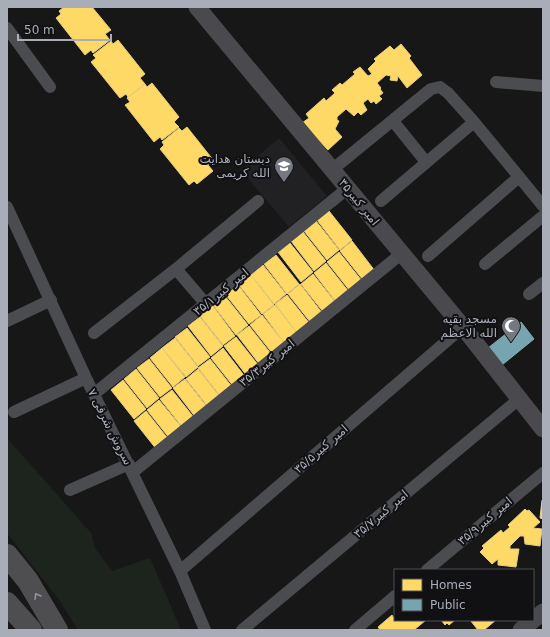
<svg xmlns="http://www.w3.org/2000/svg" width="550" height="637" viewBox="0 0 550 637" font-family="'DejaVu Sans','Noto Naskh Arabic',sans-serif">
<rect width="100%" height="100%" fill="#171717"/>
<!-- built -->
<path fill="#212123" d="M279,138L327,196L289,227L241,170Z"/>
<!-- green -->
<path fill="#1d241e" d="M7,438L91,533L95,548L112,571L150,558L181,630H78L60,601L7,533Z"/>
<!-- homes -->
<path fill="#ffd966" stroke="#e5cc7f" d="M64,7H92L111,30L105,34L110,40L93,53L91,50L85,55L56,18L61,14L59,11Z
M118,40L145,74L140,78L145,84L128,97L126,94L120,98L91,62L96,58L93,55L111,41L113,44Z
M401,44L411,56L409,58L422,75L407,88L398,76L397,81L390,80L391,76L386,75L377,83L381,88L380,89L383,93L379,96L382,99L376,104L374,101L371,103L368,99L363,103L367,110L361,115L358,112L354,116L346,109L337,117V120L339,121L335,129L342,137L328,150L302,123L309,118L306,114L324,98L326,101L335,93L332,90L340,83L342,85L355,74L353,72L360,67L368,76L372,74L368,69L376,61L374,59L390,46L394,50Z
M152,83L179,117L174,122L179,127L162,140L160,137L154,142L125,105L130,102L127,98L145,84L147,87Z
M187,127L214,161L208,165L213,171L197,184L194,181L189,185L160,149L164,145L162,142L179,128L182,131Z
M329,211L352,240L340,250L317,220Z
M316,221L339,250L327,260L304,231Z
M303,232L326,261L314,271L291,241Z
M352,241L375,271L363,280L340,251Z
M290,243L313,272L301,282L278,252Z
M339,252L362,281L350,291L327,262Z
M276,255L299,284L287,294L264,264Z
M326,263L349,292L336,302L314,273Z
M263,265L286,294L274,304L251,275Z
M313,274L336,303L324,313L301,284Z
M251,275L274,305L262,314L239,285Z
M300,284L323,314L311,323L288,294Z
M238,285L261,315L249,324L226,295Z
M287,295L310,324L298,334L275,304Z
M225,296L248,325L236,335L213,305Z
M275,305L298,334L285,344L263,314Z
M213,306L235,336L223,345L200,316Z
M262,315L285,344L273,354L250,325Z
M200,317L223,346L211,356L188,326Z
M249,326L272,355L260,365L237,335Z
M187,328L210,357L198,366L175,337Z
M236,337L259,366L247,376L224,346Z
M175,338L198,367L186,377L162,348Z
M162,348L185,377L173,387L150,358Z
M223,348L246,378L234,387L211,358Z
M149,359L172,388L160,397L137,368Z
M210,359L233,388L221,397L198,368Z
M136,369L159,398L147,408L124,379Z
M198,369L221,398L209,408L186,379Z
M185,379L208,408L196,418L173,388Z
M123,380L146,409L134,419L111,390Z
M172,390L195,419L183,428L160,399Z
M159,400L183,429L170,439L147,410Z
M146,411L169,440L157,450L134,421Z
M542,500H543V519L540,518Z
M525,509L527,511L529,510L540,522L533,528L542,529L540,546L525,544L524,536H520L510,546V549H519L516,567L498,565V559L492,564L480,552L484,548L482,546L501,530L503,533L510,527L508,525Z
M392,615L395,620H426L414,630H380L378,627Z
M441,620H455L449,625L447,623L445,625Z
M470,620H496L484,630H478Z"/>
<!-- public -->
<path fill="#76a5af" stroke="#85a7b2" d="M521,322L534,339L502,365L488,348Z"/>
<g fill="none" stroke-linecap="round" stroke-linejoin="round">
<!-- street -->
<path stroke="#4b4c50" stroke-width="12" d="M7,28L50,87
M496,82L543,86
M393,121L426,162
M333,169L431,89L440,87L448,93L474,122L543,206
M381,201L474,122
M7,207L86,378L180,571L205,630
M428,256L519,177
M485,264L543,216
M176,269L206,304
M529,294L543,283
M7,321L51,300
M94,333L176,269L258,201
M94,394L348,188
M14,412L86,378
M133,472L401,254
M70,490L129,464
M427,570L543,473
M180,571L463,327
M242,630L519,399
M355,630L395,596"/>
<!-- secondary -->
<path stroke="#4a4a4e" stroke-width="17" d="M197,7L463,327L543,429
M521,630L543,612"/>
<!-- highway -->
<path stroke="#4e4e51" stroke-width="22" d="M7,555L28,581L57,630
M7,603L31,630"/>
</g>
<!-- one-way arrows -->
<defs><path id="oneway-chevron" d="M-2-3.5L2.5 0L-2 3.5" fill="none" stroke-width="1.6" stroke-linecap="round" stroke-linejoin="round"/></defs>
<use stroke="#92959e" href="#oneway-chevron" transform="translate(37 596) rotate(-121)"/>
<!-- icons -->
<defs>
<symbol id="school-pin" viewBox="-11 -11 22 30"><path d="M0 17L-7.5 6A9.5 9.5 0 1 1 7.5 6Z" fill="#757880" stroke="#111113"/><path d="M0-5L7-2L0 1L-7-2ZM-4 1L0 2.5L4 1V4Q0 6-4 4Z" fill="#fff"/></symbol>
<symbol id="mosque-pin" viewBox="-11 -11 22 30"><path d="M0 17L-7.5 6A9.5 9.5 0 1 1 7.5 6Z" fill="#757880" stroke="#111113"/><path d="M3.5-4.9A6 6 0 1 0 3.5 4.9A5 5 0 1 1 3.5-4.9Z" fill="#fff"/></symbol>
</defs>
<g fill-rule="evenodd">
<use href="#school-pin" x="273" y="155" width="22" height="30"/>
<use href="#mosque-pin" x="500" y="315" width="22" height="30"/>
</g>
<g text-anchor="middle" stroke-width="4" stroke-linejoin="round" paint-order="stroke">
<!-- poi labels -->
<g font-size="12" fill="#a8adb8" stroke="#111113" text-anchor="end">
<text x="270" y="163">دبستان هدایت<tspan x="270" dy="14">الله کریمی</tspan></text>
<text x="497" y="323">مسجد بقیه<tspan x="497" dy="14">الله الاعظم</tspan></text>
</g>
<!-- street labels -->
<g font-size="12" fill="#a8adb8" stroke="#111113">
<text transform="translate(359 202) rotate(51)" y="4">امیر کبیر۳۵</text>
<text transform="translate(221 292) rotate(-39)" y="4">امیر کبیر۳۵/۱</text>
<text transform="translate(267 363) rotate(-39)" y="4">امیر کبیر۳۵/۳</text>
<text transform="translate(110 427) rotate(63)" y="4">سروش شرقی ۷</text>
<text transform="translate(321 449) rotate(-41)" y="4">امیر کبیر۳۵/۵</text>
<text transform="translate(381 514) rotate(-40)" y="4">امیر کبیر۳۵/۷</text>
<text transform="translate(485 521) rotate(-40)" y="4">امیر کبیر۳۵/۹</text>
</g>
</g>
<!-- border -->
<rect width="550" height="637" fill="none" stroke="#a8adb8" stroke-width="16"/>
<!-- legend -->
<rect x="394" y="569" width="140" height="52" fill="#111113" stroke="#4d4f55"/>
<rect x="402" y="579" width="20" height="12" fill="#ffd966" stroke="#4d4f55"/>
<text x="430" y="589" font-size="12" fill="#a8adb8">Homes</text>
<rect x="402" y="599" width="20" height="12" fill="#76a5af" stroke="#4d4f55"/>
<text x="430" y="609" font-size="12" fill="#a8adb8">Public</text>
<!-- scale -->
<path d="M18 34v6h93v-6" fill="none" stroke="#a8adb8" stroke-width="2"/>
<text x="24" y="34" font-size="12" fill="#a8adb8" stroke="#111113" stroke-width="3" paint-order="stroke">50 m</text>
</svg>
